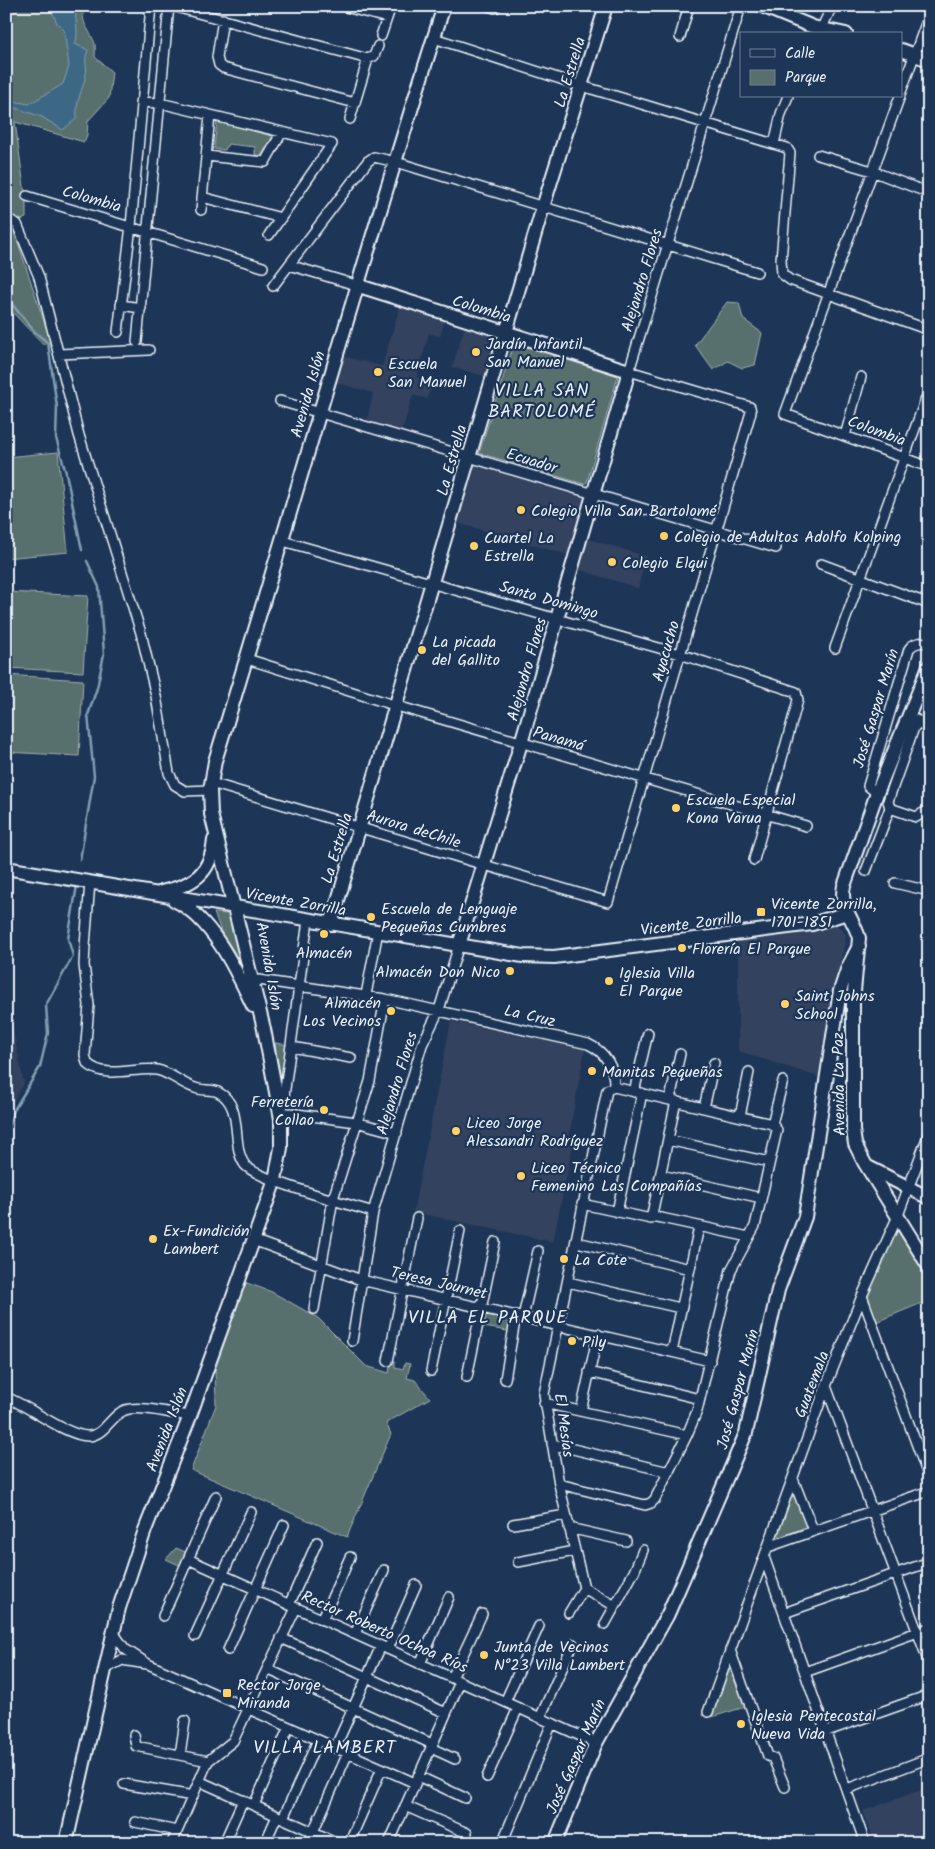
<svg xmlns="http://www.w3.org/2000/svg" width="935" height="1849" viewBox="0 0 935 1849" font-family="Kalam,sans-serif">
<rect width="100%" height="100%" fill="#1d3557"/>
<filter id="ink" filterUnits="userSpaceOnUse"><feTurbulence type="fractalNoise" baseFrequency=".02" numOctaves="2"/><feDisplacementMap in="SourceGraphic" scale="10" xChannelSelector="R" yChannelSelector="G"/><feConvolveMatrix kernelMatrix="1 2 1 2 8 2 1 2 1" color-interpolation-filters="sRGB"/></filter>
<g filter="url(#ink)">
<!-- built -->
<path fill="#32425f" d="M401,303L446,316L440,337L429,333L417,377L433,382L427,399L413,395L401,434L366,424L373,393L334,382L342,356L382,366Z
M465,326L499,338L487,377L452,367Z
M474,464L585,497L568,555L457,523Z
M585,538L646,556L638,588L577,569Z
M6,892L12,893L6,948Z
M836,924L846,934L821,1078L738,1051V936Z
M6,994L24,1084L6,1113Z
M451,1021L585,1049L568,1141L573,1145L553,1242L413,1212Z
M929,1787V1843H875L863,1811Z"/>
<!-- green -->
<path fill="#58706d" stroke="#a0b0b2" d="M6,6H83C82,26 87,25 94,41C96,45 95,52 95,57L112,72L109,98L88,121L87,135L84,142L15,122L26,201V218L8,225L14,230L52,346L42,344L6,305Z
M217,121L273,136L261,156L255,155V147L228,144L225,150L214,149Z
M727,302L739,303L743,319L762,333L755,365L742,368L728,361L713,370L695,345Z
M514,343L618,376L587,482L584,484L479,453Z
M58,452L68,552L6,558V457Z
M6,592L88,596L83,672L6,668Z
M6,675L83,680L79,756L6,752Z
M214,913L228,914C233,931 245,956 240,973L233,962Z
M275,1043L289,1045L281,1087Z
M897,1224L929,1273V1300L876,1322L868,1295Z
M244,1282L272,1292L318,1318L366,1366L389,1373L391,1360L395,1361V1367L403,1369L405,1363L410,1364L407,1378L415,1380L430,1398L386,1423L391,1434L347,1537L191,1470L216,1405L215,1367Z
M481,1307L516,1315L513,1332L478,1326Z
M794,1496L806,1523V1527L780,1537L778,1533L790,1498Z
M176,1548L188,1553L181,1566L166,1559Z
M730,1669L745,1707L712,1717L729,1670Z"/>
<!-- water -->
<path fill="#3e6785" stroke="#829eb3" d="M41,6H76C74,20 80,31 75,44L88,50C83,62 88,65 86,74C83,90 75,101 77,118L63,130L42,117L13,107L12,101L29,104L63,84L69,66L64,30L57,23L50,7Z"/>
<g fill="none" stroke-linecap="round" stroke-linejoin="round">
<!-- stream -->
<path stroke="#829eb3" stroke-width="2.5" d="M6,297L35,332L48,343L57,407L56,438L66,473L82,550
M80,860L94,776L88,715L97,688L104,654L99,587L87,561
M6,1133L14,1110L40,1067L48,1033L46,1005L73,956L68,939L77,885"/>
<defs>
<path id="street" d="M172,6L368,59
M342,6L387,18
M489,6L495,8
M223,19L217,57L219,65L223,68L355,103
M819,34L832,6
M381,36L391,6
M680,37L689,6
M434,38L582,86L787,148L790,153L781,260L782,274L790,280L929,330
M901,92L929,15
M900,96L785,414L929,467
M140,102L160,103L332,144L269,235
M350,119L368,59L374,56L378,46
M774,144L781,114L788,96
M818,155L872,171L929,193
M206,156L265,162L282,132
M27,196L263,267
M202,197L281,218
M201,210L210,115
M6,218L17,224L39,277L79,435L141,633L156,696L169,773L175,785L185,791L210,790
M289,265L356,285
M273,286L368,161L374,157L396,162L757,272
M121,305L141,308
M118,332L131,226L151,6
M137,342L169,6
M59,354L149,350
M280,401L776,548
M845,436L861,377
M283,541L680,654L796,692L798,700L754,860
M821,564L929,604
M835,648L929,390
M247,659L397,706L806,826
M916,722L888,801L890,808L916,817L925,812L929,813
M211,783L608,902L751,412L750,407L629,371L741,6
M877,793L868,786L909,649C914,642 921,642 929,643
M866,871L890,808
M90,882L85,946L84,965L89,1005L85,1055L87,1063C105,1081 137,1066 157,1070C171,1073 182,1084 195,1088C202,1091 211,1089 218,1092C245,1106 230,1145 245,1165C255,1179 351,1205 373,1212
M895,883L929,891
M253,985L259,980L385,999L588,1044C606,1052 615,1069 614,1087
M366,995L378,931
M292,1047L351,1058
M614,1087L607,1090L544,1394L559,1484L584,1588L615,1606
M614,1087L772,1124
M634,1092L648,1033
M670,1099L680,1054
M704,1108L714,1063
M282,1111L308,920
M282,1112L356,1122L397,1133
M740,1116L749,1072
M668,1140L769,1162
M661,1175L761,1198
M582,1204L651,1219L676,1101
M617,1212L642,1093
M652,1216L749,1237
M253,1240L361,1280L710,1361
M577,1242L690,1269
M568,1282L680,1308
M862,1296L929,1478
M314,1309L333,1199L370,1081L385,999
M523,1317L538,1251
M352,1341L373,1212L422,1045L439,1010L459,945
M672,1352L699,1227
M388,1361L417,1218
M431,1371L460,1231
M589,1372L700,1399
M467,1377L495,1242
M505,1379L516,1315
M826,1386L929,1663
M6,1397C27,1405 68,1437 89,1436C105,1435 111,1415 125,1410C141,1405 172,1414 190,1416
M544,1403L687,1435
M581,1411L598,1334
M552,1444L669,1472
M793,1479L813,1530
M559,1484L645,1505L651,1503L655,1499L687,1435L697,1411L731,1270L755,1226L777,1130L772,1124L783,1081
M513,1524L566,1515
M569,1528L626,1541
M768,1547L929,1491
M764,1557L865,1843
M188,1559L596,1743
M518,1562L574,1551
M289,1605L317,1542
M569,1613L584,1588
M784,1613L929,1562
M163,1616L216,1496
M322,1620L350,1557
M605,1624L634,1572L643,1550
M113,1632L125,1649L148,1664L415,1783
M355,1634L384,1570
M195,1636L251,1512
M281,1638L446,1713
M388,1649L416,1585
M228,1650L284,1525
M730,1650L768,1756L773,1758L785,1787
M420,1664L449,1597
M105,1669L122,1660L147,1664
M267,1669L432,1744
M805,1672L929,1628
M452,1678L482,1614
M505,1702L539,1626
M708,1712L826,1386L862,1296L897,1218L929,1133
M540,1718L573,1644
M827,1731L929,1695
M134,1735L136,1746L208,1761
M335,1748L381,1646
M431,1748L455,1759
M180,1755L185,1721
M418,1776L465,1798
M487,1777L518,1708
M199,1781L338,1843
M124,1784L193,1796
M847,1789L929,1758
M254,1805L289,1727
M405,1806L467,1833
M283,1818L318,1740
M135,1822L177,1831
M172,1843L208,1761L233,1741L296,1608
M224,1843L243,1800
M265,1843L277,1816
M308,1843L348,1753
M349,1843L382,1768
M389,1843L460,1682
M502,1843L552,1723"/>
<path id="secondary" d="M762,6L813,27L846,34
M901,50L929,60
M356,285L629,371L521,743L459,945
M929,666L877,793L844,886C839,907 854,919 859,938L853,1002V1130L855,1144L864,1162L929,1267
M908,719L929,726
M6,868L523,956L554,957L812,924L847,913
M161,892C193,885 211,874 214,840
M174,900C212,918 236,970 253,1006
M331,924L543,207L606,6
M868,1167L929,1198
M66,1843L119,1608L145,1530L190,1416L275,1180L281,1148V1119L264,1029L211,814L210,790L215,761C293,510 363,256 444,6
M555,1843L596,1743L668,1614L746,1433L778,1290L805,1217L840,991L848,967L859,946"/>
</defs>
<!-- street casing -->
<use href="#street" stroke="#e8f1f8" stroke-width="12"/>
<!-- secondary casing -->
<use href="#secondary" stroke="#e8f1f8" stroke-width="16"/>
<!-- street -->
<use href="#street" stroke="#1d3557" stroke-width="9"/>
<!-- secondary -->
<use href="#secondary" stroke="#1d3557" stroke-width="12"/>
</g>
</g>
<!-- markers -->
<g fill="#ffd166" stroke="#1d3557" stroke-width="2">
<circle cx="476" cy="352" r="5"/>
<circle cx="378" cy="372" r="5"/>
<circle cx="521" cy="510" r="5"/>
<circle cx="664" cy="536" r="5"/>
<circle cx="474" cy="546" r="5"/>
<circle cx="612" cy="562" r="5"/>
<circle cx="422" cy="650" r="5"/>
<circle cx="676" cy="808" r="5"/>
<rect x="756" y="907" width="10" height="10" rx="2.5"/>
<circle cx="371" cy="917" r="5"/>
<circle cx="324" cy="934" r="5"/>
<circle cx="682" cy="948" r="5"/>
<circle cx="510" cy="971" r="5"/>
<circle cx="609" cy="981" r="5"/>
<circle cx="785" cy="1004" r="5"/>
<circle cx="391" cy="1011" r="5"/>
<circle cx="592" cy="1071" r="5"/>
<circle cx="324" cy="1110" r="5"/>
<circle cx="456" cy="1131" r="5"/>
<circle cx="521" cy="1176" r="5"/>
<circle cx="153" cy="1239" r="5"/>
<circle cx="564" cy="1259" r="5"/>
<circle cx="572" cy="1341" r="5"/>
<circle cx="484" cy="1655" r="5"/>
<rect x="222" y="1688" width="10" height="10" rx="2.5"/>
<circle cx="741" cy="1724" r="5"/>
</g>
<g text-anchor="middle" stroke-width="4.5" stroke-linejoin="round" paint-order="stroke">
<!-- street labels -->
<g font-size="16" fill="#e8f1f8" stroke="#1d3557">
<text transform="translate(569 72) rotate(-73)" y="6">La Estrella</text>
<text transform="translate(92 198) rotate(16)" y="6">Colombia</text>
<text transform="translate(641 280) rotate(-73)" y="6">Alejandro Flores</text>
<text transform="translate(482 308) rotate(17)" y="6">Colombia</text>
<text transform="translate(307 394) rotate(-74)" y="6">Avenida Islón</text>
<text transform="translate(877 430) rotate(20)" y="6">Colombia</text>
<text transform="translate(451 460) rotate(-74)" y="6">La Estrella</text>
<text transform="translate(532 460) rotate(17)" y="6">Ecuador</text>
<text transform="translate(549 599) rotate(16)" y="6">Santo Domingo</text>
<text transform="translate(665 651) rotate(-74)" y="6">Ayacucho</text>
<text transform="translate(526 669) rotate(-74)" y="6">Alejandro Flores</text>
<text transform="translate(875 708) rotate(-73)" y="6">José Gaspar Marín</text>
<text transform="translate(559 738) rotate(16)" y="6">Panamá</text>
<text transform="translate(414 828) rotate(17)" y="6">Aurora deChile</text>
<text transform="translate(336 848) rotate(-73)" y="6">La Estrella</text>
<text transform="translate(296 901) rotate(10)" y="6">Vicente Zorrilla</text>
<text transform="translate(691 923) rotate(-7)" y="6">Vicente Zorrilla</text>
<text transform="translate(270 966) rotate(80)" y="6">Avenida Islón</text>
<text transform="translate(530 1015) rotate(13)" y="6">La Cruz</text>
<text transform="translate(396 1083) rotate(-73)" y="6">Alejandro Flores</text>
<text transform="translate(838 1084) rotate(-91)" y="6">Avenida La Paz</text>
<text transform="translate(439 1282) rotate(13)" y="6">Teresa Journet</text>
<text transform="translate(811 1384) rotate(-69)" y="6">Guatemala</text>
<text transform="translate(737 1389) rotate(-75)" y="6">José Gaspar Marín</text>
<text transform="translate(565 1425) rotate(82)" y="6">El Mesías</text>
<text transform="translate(166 1429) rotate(-69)" y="6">Avenida Islón</text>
<text transform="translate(385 1631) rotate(24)" y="6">Rector Roberto Ochoa Ríos</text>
<text transform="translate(575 1756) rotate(-66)" y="6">José Gaspar Marín</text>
</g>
<!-- poi labels -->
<g font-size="16" fill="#e8f1f8" stroke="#1d3557" text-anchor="start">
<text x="486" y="349">Jardín Infantil<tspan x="486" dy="18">San Manuel</tspan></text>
<text x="388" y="369">Escuela<tspan x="388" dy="18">San Manuel</tspan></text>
<text x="531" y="516">Colegio Villa San Bartolomé</text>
<text x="674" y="542">Colegio de Adultos Adolfo Kolping</text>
<text x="484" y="543">Cuartel La<tspan x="484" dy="18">Estrella</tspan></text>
<text x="622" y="568">Colegio Elqui</text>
<text x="432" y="647">La picada<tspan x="432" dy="18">del Gallito</tspan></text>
<text x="686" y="805">Escuela Especial<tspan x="686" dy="18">Kona Varua</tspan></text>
<text x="771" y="909">Vicente Zorrilla,<tspan x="771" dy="18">1701-1851</tspan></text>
<text x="381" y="914">Escuela de Lenguaje<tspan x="381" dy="18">Pequeñas Cumbres</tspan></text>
<text x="692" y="954">Florería El Parque</text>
<text x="324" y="958" text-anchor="middle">Almacén</text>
<text x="500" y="977" text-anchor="end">Almacén Don Nico</text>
<text x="619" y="978">Iglesia Villa<tspan x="619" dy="18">El Parque</tspan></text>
<text x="795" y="1001">Saint Johns<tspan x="795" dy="18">School</tspan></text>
<text x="381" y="1008" text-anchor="end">Almacén<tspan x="381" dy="18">Los Vecinos</tspan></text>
<text x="602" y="1077">Manitas Pequeñas</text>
<text x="314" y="1107" text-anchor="end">Ferretería<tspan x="314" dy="18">Collao</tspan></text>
<text x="466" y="1128">Liceo Jorge<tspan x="466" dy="18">Alessandri Rodríguez</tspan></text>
<text x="531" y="1173">Liceo Técnico<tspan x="531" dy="18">Femenino Las Compañías</tspan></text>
<text x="163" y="1236">Ex-Fundición<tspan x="163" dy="18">Lambert</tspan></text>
<text x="574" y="1265">La Cote</text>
<text x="582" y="1347">Pily</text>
<text x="494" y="1652">Junta de Vecinos<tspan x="494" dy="18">N°23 Villa Lambert</tspan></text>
<text x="237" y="1690">Rector Jorge<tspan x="237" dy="18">Miranda</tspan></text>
<text x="751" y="1721">Iglesia Pentecostal<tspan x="751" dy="18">Nueva Vida</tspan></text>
</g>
<!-- neighbourhood labels -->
<g font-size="18" letter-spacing="1" fill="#e8f1f8" stroke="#1d3557">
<text x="542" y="396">VILLA SAN<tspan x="542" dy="21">BARTOLOMÉ</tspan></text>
<text x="488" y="1323">VILLA EL PARQUE</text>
<text x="325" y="1753">VILLA LAMBERT</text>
</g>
</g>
<!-- margin -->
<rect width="935" height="1849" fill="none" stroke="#1d3557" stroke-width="25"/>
<rect x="12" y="12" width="910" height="1824" fill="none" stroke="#e8f1f8" stroke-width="2" filter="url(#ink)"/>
<!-- legend -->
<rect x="740" y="32" width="162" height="65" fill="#1d3557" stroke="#6e8097"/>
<rect x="750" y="49" width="25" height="8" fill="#1d3557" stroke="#6e8097"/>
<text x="785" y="58" font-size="15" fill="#e8f1f8">Calle</text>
<rect x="750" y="70" width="25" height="15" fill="#58706d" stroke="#6e8097"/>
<text x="785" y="82" font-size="15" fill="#e8f1f8">Parque</text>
</svg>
